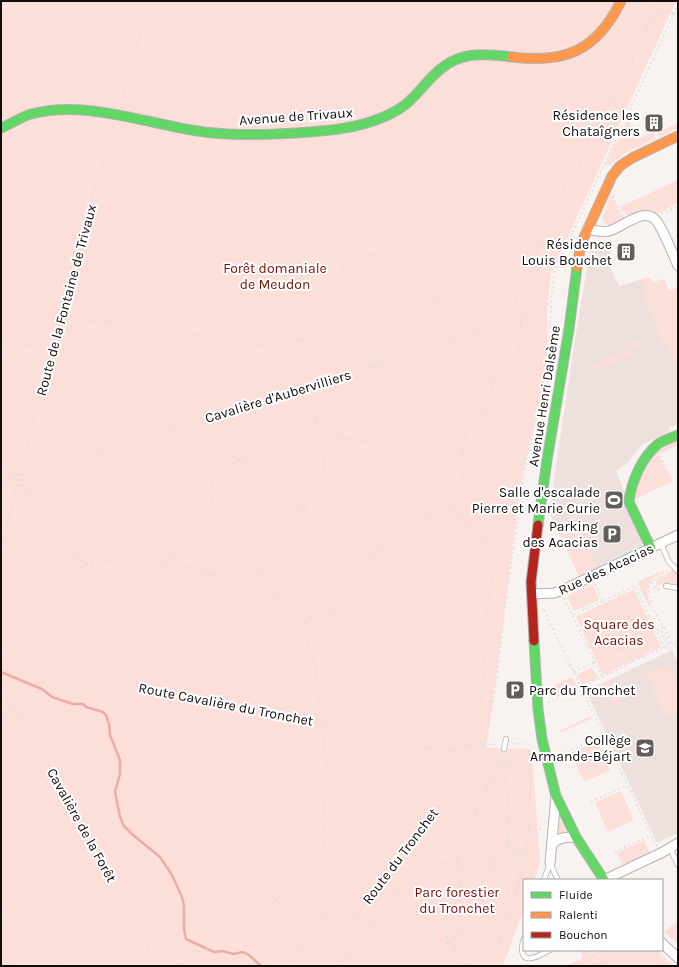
<svg xmlns="http://www.w3.org/2000/svg" width="679" height="967" viewBox="0 0 679 967" font-family="Karla,sans-serif">
<rect width="100%" height="100%" fill="#f8f2f0"/>
<!-- built -->
<path fill="#eee0dd" d="M606,243L611,253L605,257L619,286L650,277L653,283L664,279L669,291L677,288L678,290V424L669,428L670,431L640,446L627,464L616,471L644,540L641,546L579,576L549,512L575,340L590,251Z
M672,650L678,662V833L657,843L586,691Z"/>
<!-- green -->
<path fill="#fcdfd9" d="M1,1H676L551,274L547,308L548,343L543,396L528,447L520,491L489,731L486,747L504,749L527,748L532,752L540,862L534,880H524V908L503,966H1Z
M628,119L637,139L653,132L656,139L626,153L610,165L608,166L605,165Z
M678,123V128L659,137L657,133Z
M678,180V203L659,213L644,210L628,216L622,211L620,207Z
M611,195L619,213L625,218L608,225L603,222V216Z
M650,277L653,283L663,279L669,291L678,287V359L676,360L672,359L658,332L645,298L647,297L641,280Z
M635,341H639L637,349L629,347L628,345Z
M627,350L633,353L620,359L618,354Z
M616,355L619,360L594,371L592,366Z
M678,438V445L651,458L653,455Z
M659,455L665,469L667,468L673,481L635,499L636,488L649,460Z
M579,527L598,567L579,576L560,536Z
M664,570V571C648,582 643,585 651,605L649,606L637,582Z
M672,570C679,571 678,578 678,583L675,584L667,583L656,586V581Z
M592,584L599,600L574,611L567,596Z
M634,589L661,647L603,675L576,617Z
M668,665L678,687V714L667,719L646,675Z
M592,667L598,678L582,685L577,675Z
M572,677L577,687L557,697L552,686Z
M610,680L622,704L615,707L603,683Z
M591,716L592,718L560,733L559,731Z
M597,741L610,770L584,782L571,753Z
M621,791L634,820L608,832L595,803Z
M558,815L567,834L556,835Z
M644,840L650,853L623,865L617,853Z
M678,913V944L664,932L677,921Z
M580,950H589L591,954L599,950H657L673,966H565L583,958Z"/>
<g fill="none" stroke-linecap="round" stroke-linejoin="round">
<!-- stream -->
<path stroke="#ecaea4" stroke-width="2.5" d="M1,672L42,689L52,697L73,704H83L86,707L103,712L106,715L109,724L110,735L120,760V774L115,792L120,817L124,826L133,835L160,857L172,875L182,897L184,906V929L186,939L214,952L223,951L233,954L243,952L249,955L261,966"/>
<defs>
<path id="lane" d="M661,544L669,562L678,571
M666,586L678,588
M504,749L506,739
M670,848L678,865
M550,863L558,880
M544,880L550,863
M524,938C522,945 519,960 531,958C537,958 545,952 550,950"/>
<path id="street" d="M588,228C594,231 602,232 609,231C624,227 646,204 658,223C666,236 672,252 678,266
M532,594L554,593L561,591L678,535
M552,844C559,837 567,837 576,837
M550,863L556,796
M604,880L663,852L678,843
M662,943L678,958"/>
<path id="fast" d="M1,128C11,124 21,117 31,114C86,99 149,125 204,132C246,137 289,134 331,130C357,127 383,121 405,105C415,97 423,86 432,77C456,51 480,53 512,57
M538,525L547,460L569,329L577,267
M651,548L629,502C631,482 642,457 658,444C664,440 671,438 678,435
M534,641L538,709L542,739L556,796L576,837L604,880"/>
<path id="slow" d="M512,57C566,64 597,50 621,1
M577,267L581,244L612,176L620,166L632,158L678,136"/>
<path id="jam" d="M534,641L531,582L538,525"/>
</defs>
<!-- lane casing -->
<use href="#lane" stroke="#b6b2b0" stroke-width="6"/>
<!-- street casing -->
<use href="#street" stroke="#b6b2b0" stroke-width="11"/>
<!-- fast casing -->
<use href="#fast" stroke="#b6b2b0" stroke-width="11"/>
<!-- slow casing -->
<use href="#slow" stroke="#b6b2b0" stroke-width="11"/>
<!-- jam casing -->
<use href="#jam" stroke="#b6b2b0" stroke-width="11"/>
<!-- path -->
<path stroke="#e0dede" stroke-width="1.5" stroke-dasharray="2 3" stroke-linecap="butt" d="M1,10L5,1
M646,30C654,16 656,7 674,14
M120,105L150,1
M613,196L620,212L624,215
M661,214L678,206
M300,339L336,283L344,264L359,254L382,256L417,290L484,329
M1,354L14,349L45,341L56,334L88,321H107L141,331H173L258,346L300,339L375,366L447,387L495,379
M485,409L508,433L516,458L525,470
M660,456L665,466
M239,461L275,442L315,419L344,377
M1,465L19,475L34,510L52,541L84,563L108,575L132,581L147,588L172,594L190,578L249,568L261,571L270,579L275,598L281,608L305,622L308,646L315,665L327,773L323,820L325,849L322,857L310,870L292,887L281,894L261,918L221,939L214,946L191,955L181,966
M1,481L344,376L461,335L521,320L537,312L551,302
M1,554L19,475L56,334L67,281L114,126
M86,563H97L102,560L130,563H156L195,568L213,574
M156,563L181,551L191,540L212,500L211,482L221,468L239,461L251,464L268,494L291,506L303,509L311,496L325,467L315,419L347,439L400,445L439,453L463,449
M668,570L650,584L648,590L655,613L664,627L672,644
M261,571L303,509L370,559
M652,582L656,590L661,588
M595,584L610,617
M564,598L602,677
M544,610L657,847
M573,615L635,586L664,647L668,646L661,632L663,631L669,645L678,641
M602 632a17 17 0 1 1 34 0a17 17 0 1 1-34 0Z
M305,622L335,609L357,584L370,559L394,530L451,508
M634,625L650,617
M657,630L664,627
M588,647L604,640
M626,647L633,662
M1,650L112,681L321,724L364,736L405,746L453,750L467,746L498,744
M574,672L595,662
M1,688L23,719L44,758L62,786L108,872L143,932C148,944 149,954 145,966
M548,703L664,647L668,649L673,647L677,643
M1,728L11,702
M512,744H532
M467,746L479,723L485,668L486,617L494,572L487,541L451,508L465,468L463,449L468,427L485,409L495,379L514,362L519,347L521,320L520,313L515,305L519,284L532,270L539,258L538,251L549,221L561,203L565,186L579,170L582,152L592,131L598,125L601,112L622,91L627,76L632,69L633,57L645,31L650,1
M567,752L603,735
M486,791L506,784
M591,802L627,785
M529,829H545
M615,852L651,835
M456,862L479,805L497,768
M463,869L495,861
M518,883L526,861V852
M1,909L37,936L64,966
M450,909L459,916L467,927C464,936 465,946 455,948
M509,914L520,917
M662,934L678,926
M447,943C457,946 454,953 461,960C464,964 471,965 476,966
M447,943V935L455,914
M431,946L434,947L447,943L461,933L464,924
M591,950L599,966
M285,966L360,874L435,772L452,751
M317,966L471,764L483,745L495,692L506,600L527,455L546,388L550,348L551,302L554,273L678,5
M339,966L354,949L411,871L437,863H456L462,870L457,901
M421,966L450,909L457,901L477,888L488,874L495,861L508,843L515,850L526,852C531,819 531,785 529,751L497,768L502,755
M489,966L505,928L514,901L518,878L517,858L508,843L509,809L505,777L506,764
M596,966L629,950
M667,966L672,963"/>
<!-- lane -->
<use href="#lane" stroke="#fefdfd" stroke-width="4.5"/>
<!-- street -->
<use href="#street" stroke="#fefdfd" stroke-width="9"/>
<!-- fast -->
<use href="#fast" stroke="#63d668" stroke-width="9"/>
<!-- slow -->
<use href="#slow" stroke="#ff974d" stroke-width="9"/>
<!-- jam -->
<use href="#jam" stroke="#b3261e" stroke-width="9"/>
</g>
<!-- icons -->
<defs>
<symbol id="building-square" viewBox="-11 -11 22 22"><rect x="-9" y="-9" width="18" height="18" rx="4" fill="#625e5c" stroke="#fff"/><path d="M-4-6H4V6H1V3H-1V6H-4ZM-2.5-4.3h1.7v1.8h-1.7ZM.8-4.3h1.7v1.8H.8ZM-2.5-1h1.7V.8h-1.7ZM.8-1h1.7V.8H.8Z" fill="#fff"/></symbol>
<symbol id="stadium-square" viewBox="-11 -11 22 22"><rect x="-9" y="-9" width="18" height="18" rx="4" fill="#625e5c" stroke="#fff"/><path d="M0-5a6.5 5 0 1 0 0 10a6.5 5 0 1 0 0-10ZM-3.5-1.8h7v3.6h-7Z" fill="#fff"/></symbol>
<symbol id="parking-square" viewBox="-11 -11 22 22"><rect x="-9" y="-9" width="18" height="18" rx="4" fill="#625e5c" stroke="#fff"/><path d="M-3.5-5.5H1a3.5 3.5 0 0 1 0 7H-1V5.5H-3.5ZM-1-3.4V-.6H.8a1.4 1.4 0 0 0 0-2.8Z" fill="#fff"/></symbol>
<symbol id="school-square" viewBox="-11 -11 22 22"><rect x="-9" y="-9" width="18" height="18" rx="4" fill="#625e5c" stroke="#fff"/><path d="M0-5L7-2L0 1L-7-2ZM-4 1L0 2.5L4 1V4Q0 6-4 4Z" fill="#fff"/></symbol>
</defs>
<g fill-rule="evenodd">
<use href="#building-square" x="643" y="112" width="22" height="22"/>
<use href="#building-square" x="615" y="241" width="22" height="22"/>
<use href="#stadium-square" x="603" y="489" width="22" height="22"/>
<use href="#parking-square" x="601" y="523" width="22" height="22"/>
<use href="#parking-square" x="504" y="679" width="22" height="22"/>
<use href="#school-square" x="634" y="737" width="22" height="22"/>
</g>
<g text-anchor="middle" stroke-width="4" stroke-linejoin="round" paint-order="stroke">
<!-- poi labels -->
<g font-size="14" fill="#120e0d" stroke="#fff" text-anchor="end">
<text x="640" y="120">Résidence les<tspan x="640" dy="16">Chataîgners</tspan></text>
<text x="612" y="249">Résidence<tspan x="612" dy="16">Louis Bouchet</tspan></text>
<text x="600" y="497">Salle d'escalade<tspan x="600" dy="16">Pierre et Marie Curie</tspan></text>
<text x="598" y="531">Parking<tspan x="598" dy="16">des Acacias</tspan></text>
<text x="529" y="695" text-anchor="start">Parc du Tronchet</text>
<text x="631" y="745">Collège<tspan x="631" dy="16">Armande-Béjart</tspan></text>
</g>
<!-- street labels -->
<g font-size="14" fill="#120e0d" stroke="#fff">
<text transform="translate(296 116) rotate(-4)" y="5">Avenue de Trivaux</text>
<text transform="translate(66 300) rotate(-75)" y="5">Route de la Fontaine de Trivaux</text>
<text transform="translate(278 396) rotate(-17)" y="5">Cavalière d'Aubervilliers</text>
<text transform="translate(544 396) rotate(-81)" y="5">Avenue Henri Dalsème</text>
<text transform="translate(606 569) rotate(-25)" y="5">Rue des Acacias</text>
<text transform="translate(226 704) rotate(11)" y="5">Route Cavalière du Tronchet</text>
<text transform="translate(82 825) rotate(61)" y="5">Cavalière de la Forêt</text>
<text transform="translate(400 856) rotate(-53)" y="5">Route du Tronchet</text>
</g>
<!-- park labels -->
<g font-size="14" fill="#750e05" stroke="#fff">
<text x="275" y="273">Forêt domaniale<tspan x="275" dy="16">de Meudon</tspan></text>
<text x="619" y="629">Square des<tspan x="619" dy="16">Acacias</tspan></text>
<text x="457" y="897">Parc forestier<tspan x="457" dy="16">du Tronchet</tspan></text>
</g>
</g>
<!-- border -->
<rect width="679" height="967" fill="none" stroke="#120e0d" stroke-width="4"/>
<!-- legend -->
<rect x="523" y="879" width="140" height="72" fill="#ffffff" stroke="#a09f9e"/>
<rect x="531" y="892" width="20" height="6" fill="#63d668" stroke="#a09f9e"/>
<text x="559" y="899" font-size="12" fill="#120e0d">Fluide</text>
<rect x="531" y="912" width="20" height="6" fill="#ff974d" stroke="#a09f9e"/>
<text x="559" y="919" font-size="12" fill="#120e0d">Ralenti</text>
<rect x="531" y="932" width="20" height="6" fill="#b3261e" stroke="#a09f9e"/>
<text x="559" y="939" font-size="12" fill="#120e0d">Bouchon</text>
</svg>
